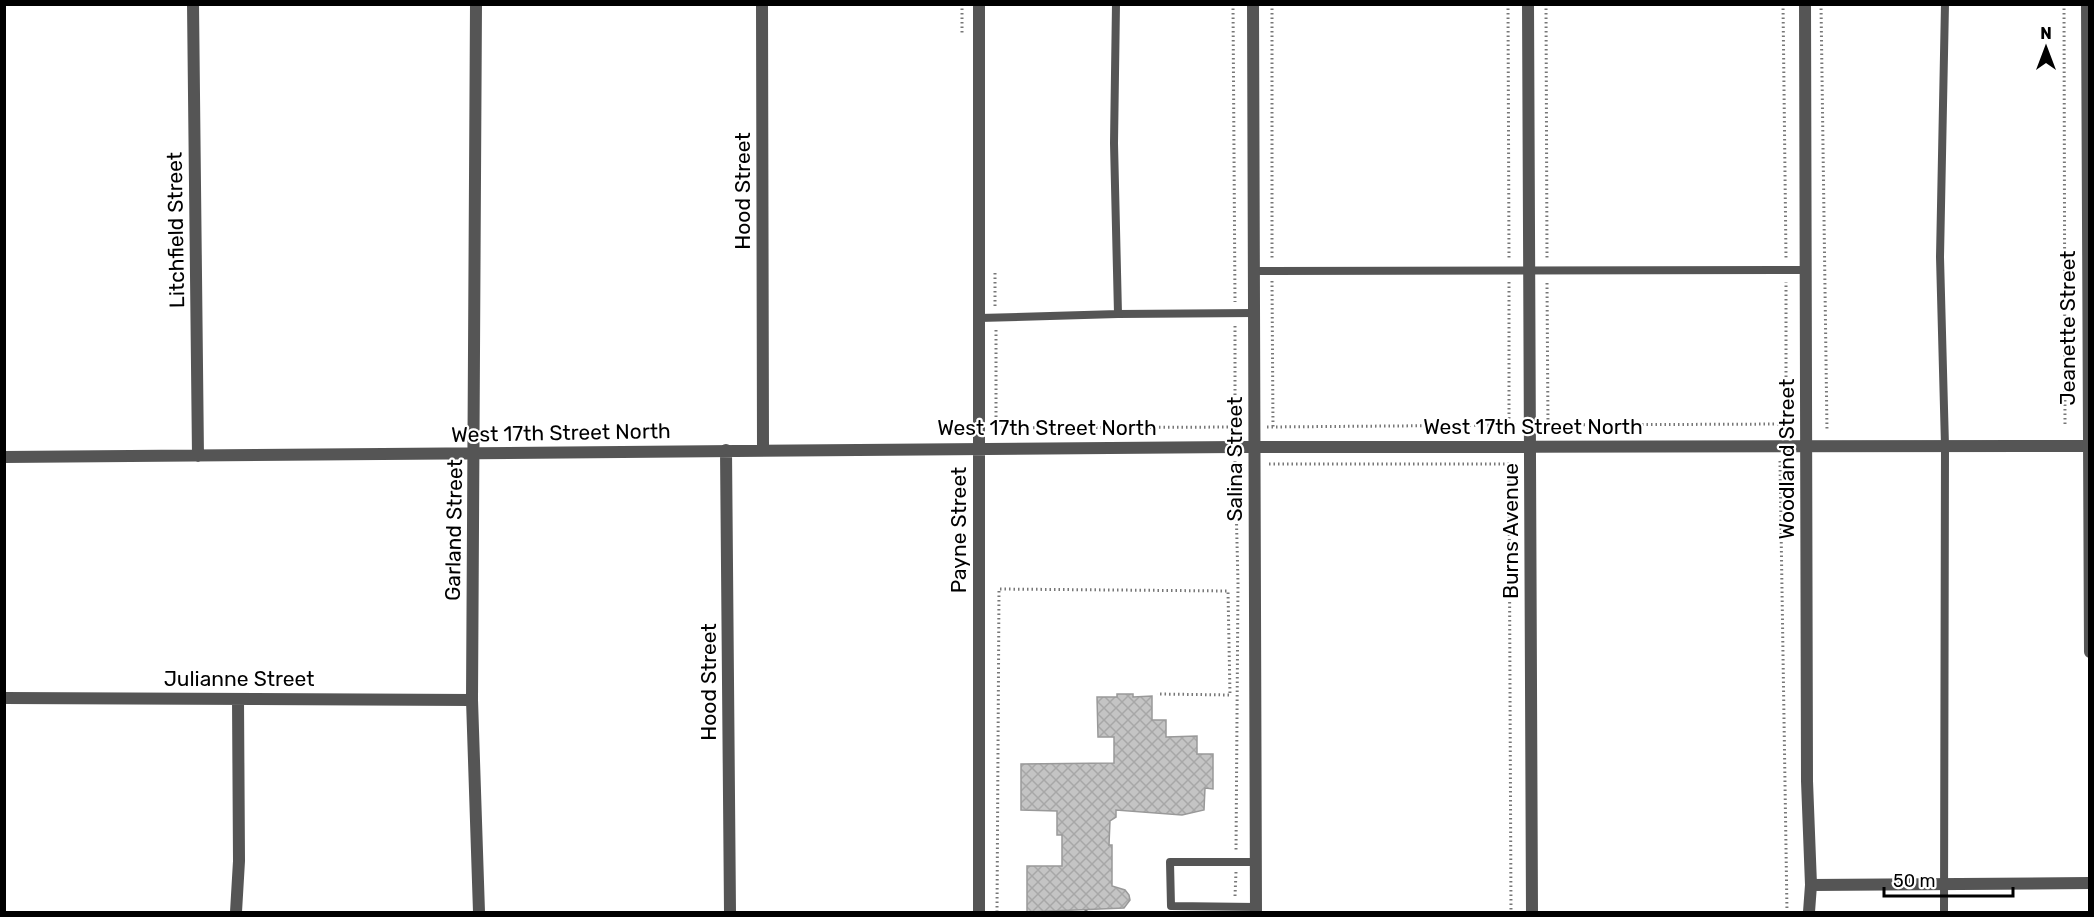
<svg xmlns="http://www.w3.org/2000/svg" width="2094" height="917" viewBox="0 0 2094 917" font-family="Rubik,sans-serif">
<defs>
<pattern id="building-cross-hatch" width="8" height="8" patternUnits="userSpaceOnUse" patternTransform="scale(1.5)"><rect width="8" height="8" fill="#c4c4c4"/><path d="M0 0l8 8M0 8l8-8" fill="none" stroke="#a7a7a7"/></pattern>
</defs>
<rect width="100%" height="100%" fill="#fff"/>
<!-- building -->
<path fill="url(#building-cross-hatch)" stroke="#999" stroke-width="1.5" d="M1117,694H1133V697L1152,696V720H1166V737L1197,736V754H1213V789L1205,788L1204,810L1182,815L1116,810V817L1110,821L1109,845H1112V886L1125,890L1129,895L1130,900L1124,908L1027,912V866H1062V835H1057V811L1021,810V764L1114,763V737H1098L1097,697H1117Z"/>
<g fill="none" stroke-linecap="round" stroke-linejoin="round">
<!-- path -->
<path stroke="#777" stroke-width="3" stroke-dasharray="1.5 3" stroke-linecap="butt" d="M962,4V33
M1233,4L1235,302
M1272,4V260
M1508,4L1509,258
M1546,4L1547,258
M1783,4L1786,258
M1821,4L1827,431
M2064,4L2065,426
M995,273V306
M1272,281L1273,427
M1509,282V426
M1547,283L1548,425
M1235,326V434
M996,330V428L1240,427
M1543,425L1788,424
M1267,427L1516,425
M1786,431V282
M1235,461L1238,583L1236,851
M1780,461L1787,912
M1269,464H1509L1511,912
M1235,896L1236,872
M1086,910V912
M997,912L999,589L1228,591L1230,695L1157,694"/>
<!-- service -->
<path stroke="#555" stroke-width="8" d="M1254,271L1807,270
M1118,314L1255,313
M979,318L1118,314L1114,143L1116,4
M1255,862H1170L1171,906L1256,907
M1944,912L1945,446L1940,257L1945,4"/>
<!-- minor -->
<path stroke="#555" stroke-width="12" d="M193,4L198,456
M476,4L472,700L479,912
M762,4L763,449
M1253,4L1256,912
M1528,4L1532,912
M1805,4L1807,781L1811,885L1809,912
M2087,4L2090,652
M726,450L730,912
M4,457L1235,447L2090,446
M4,698L472,700
M1811,885L2090,883
M236,912L239,861L238,699
M979,912V4"/>
</g>
<g text-anchor="middle" stroke-width="4.5" stroke-linejoin="round" paint-order="stroke">
<!-- street labels -->
<g font-size="21" fill="#000" stroke="#fff">
<text transform="translate(743 191) rotate(-90)" y="7">Hood Street</text>
<text transform="translate(176 230) rotate(-91)" y="7">Litchfield Street</text>
<text transform="translate(2068 328) rotate(-90)" y="7">Jeanette Street</text>
<text x="1533" y="434">West 17th Street North</text>
<text x="1047" y="435">West 17th Street North</text>
<text transform="translate(561 433) rotate(-1)" y="7">West 17th Street North</text>
<text transform="translate(1235 459) rotate(-90)" y="7">Salina Street</text>
<text transform="translate(1787 459) rotate(-90)" y="7">Woodland Street</text>
<text transform="translate(454 530) rotate(-89)" y="7">Garland Street</text>
<text transform="translate(959 530) rotate(-90)" y="7">Payne Street</text>
<text transform="translate(1511 531) rotate(-90)" y="7">Burns Avenue</text>
<text x="239" y="686">Julianne Street</text>
<text transform="translate(709 682) rotate(-90)" y="7">Hood Street</text>
</g>
</g>
<!-- border -->
<rect width="2094" height="917" fill="none" stroke="#000000" stroke-width="12"/>
<!-- north arrow -->
<g transform="translate(2046 48)" stroke="#ffffff" stroke-width="4.5" paint-order="stroke">
<path d="M0-4.5L10 22L0 15L-10 22Z" fill="#000000"/>
<text y="-9" font-size="16" font-weight="bold" text-anchor="middle" fill="#000000">N</text>
</g>
<!-- scale -->
<path d="M1884 887v9h129v-9" fill="none" stroke="#000000" stroke-width="3"/>
<text x="1893" y="887" font-size="18" fill="#000000" stroke="#ffffff" stroke-width="4.5" paint-order="stroke">50 m</text>
</svg>
